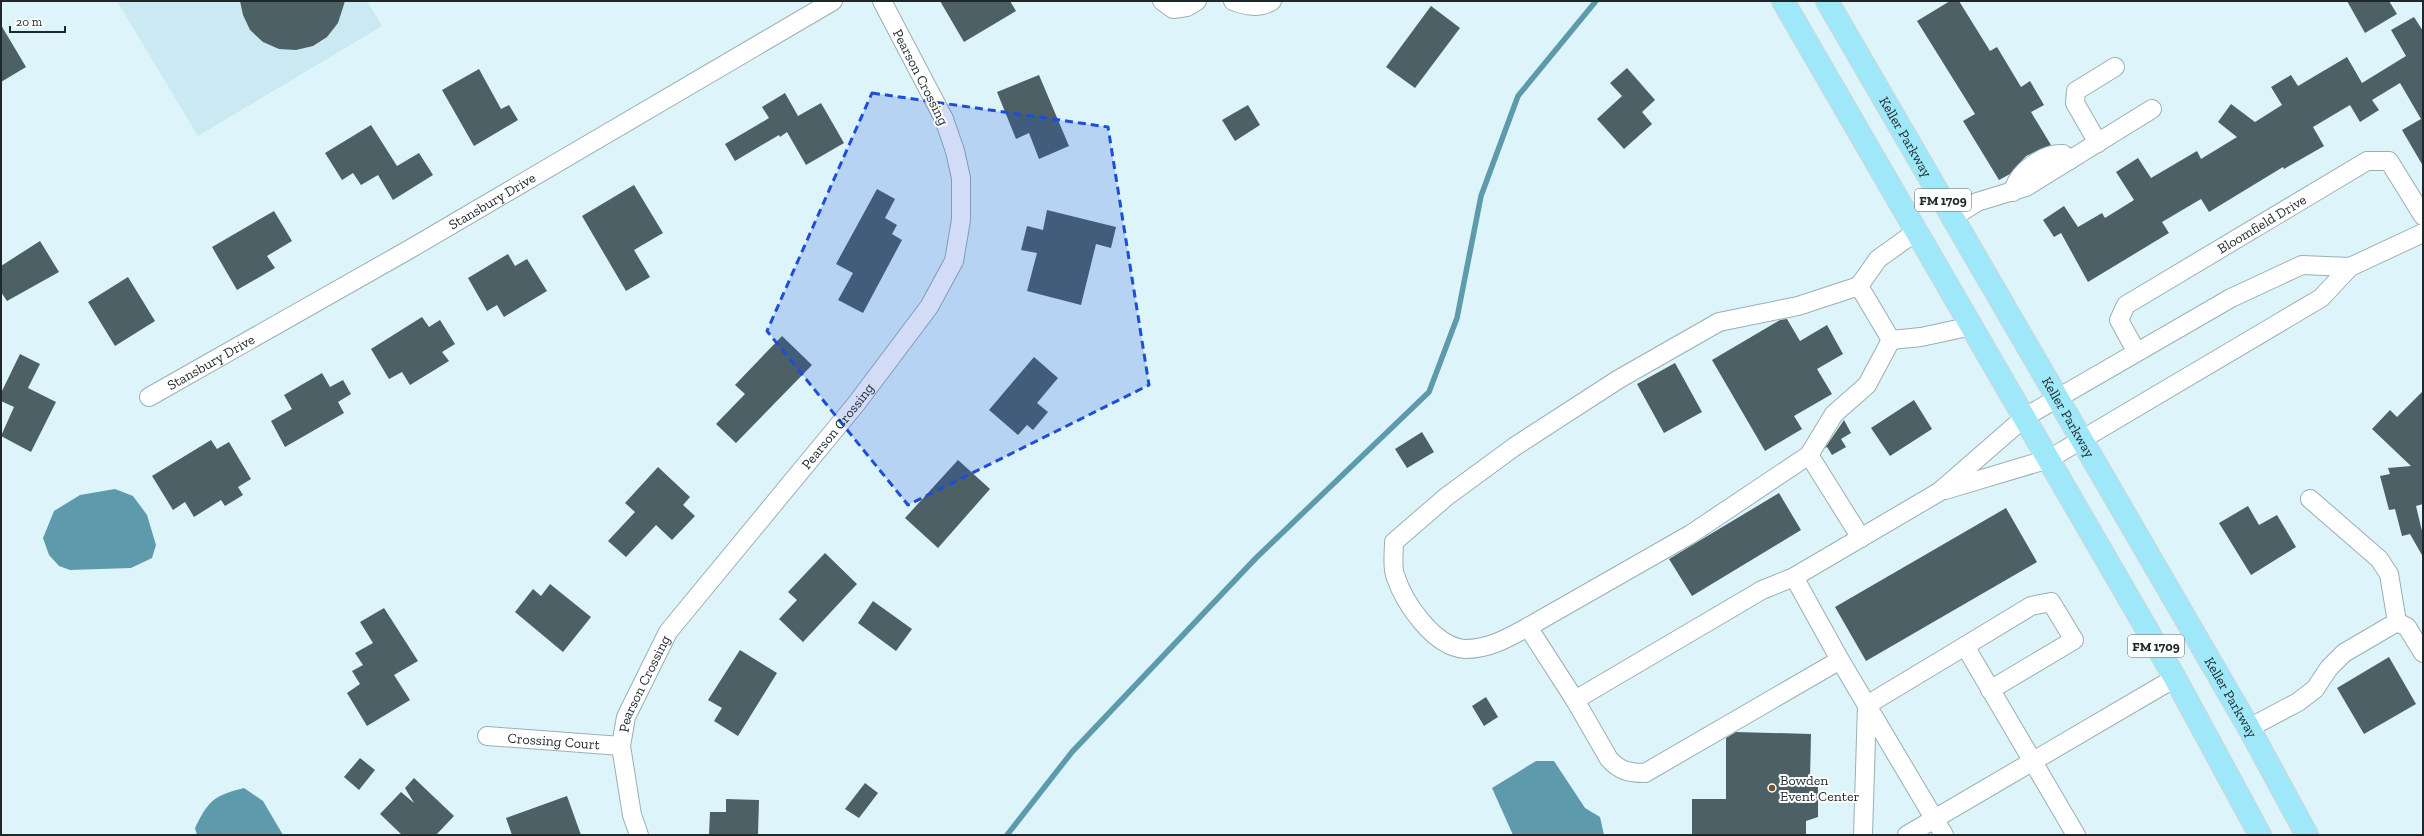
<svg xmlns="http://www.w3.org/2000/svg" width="2424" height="836" viewBox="0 0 2424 836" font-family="'Zilla Slab',serif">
<rect width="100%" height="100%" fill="#ddf4fb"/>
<!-- built -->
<path fill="#cae9f2" d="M117,1H367L382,26L198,136Z"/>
<!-- water -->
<path fill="#5d9bac" d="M115,489L133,496L147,515L156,545L152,558L131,568L70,570L59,566L49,555L43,538L54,511L80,495Z
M1536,761H1554L1585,808L1600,817L1604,835H1513L1492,788Z
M244,788L263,801L283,835H197L195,828C209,800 213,796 244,788Z"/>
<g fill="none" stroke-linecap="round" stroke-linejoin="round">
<!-- stream -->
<path stroke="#5d9bac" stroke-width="5.5" d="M1007,835L1072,752L1256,558L1429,392L1457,318L1481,196L1518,96L1596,1"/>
</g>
<!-- building -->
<path fill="#4c6066" d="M240,1H345L338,23L327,37L313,46L296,50L279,49L263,42L250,30L243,15Z
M940,1H1010L1016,11L964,42Z
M1950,1H1959L1990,51L1997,47L2021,87L2030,81L2044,105L2031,112L2051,145L2026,156L2010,174L1999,180L1963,121L1975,114L1917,21Z
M2347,1H2389L2397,14L2365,33Z
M1431,6L1460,28L1415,88L1386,67Z
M2414,17L2423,31V166L2402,130L2421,119L2400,83L2372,100L2379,110L2360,122L2350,105L2313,127L2324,146L2284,169L2283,167L2209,212L2201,199L2162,222L2169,233L2088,282L2061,233L2054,237L2043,220L2064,206L2078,227L2102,213L2105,218L2134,200L2116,172L2138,158L2151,178L2197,151L2201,159L2237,137L2218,122L2231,104L2255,122L2282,105L2271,87L2291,75L2298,86L2347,57L2362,83L2406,56L2391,30Z
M1,25L26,67L1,82Z
M1627,68L1655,100L1642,112L1652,124L1624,149L1597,119L1622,96L1610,83Z
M479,69L501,109L509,105L518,120L474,146L442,90Z
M1039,75L1069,146L1039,159L1029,133L1016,139L997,92Z
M785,93L798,116L821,103L844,143L806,165L787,132L780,137L779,135L735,161L725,144L769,118L762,107Z
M1248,105L1260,125L1235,141L1222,120Z
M371,125L397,166L419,153L433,175L393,200L378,175L361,185L353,173L342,180L325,153Z
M634,185L663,233L634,250L650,277L626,291L582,216Z
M877,189L895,199L885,218L897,225L892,234L902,240L863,313L838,300L853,273L836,264Z
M1047,210L1116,227L1111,248L1096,244L1081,305L1027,291L1037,253L1021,250L1027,226L1043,230Z
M274,211L292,241L267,256L275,268L237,290L212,247Z
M40,241L59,272L7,301L1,292V266Z
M508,254L515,266L527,259L547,291L504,317L497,305L487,311L468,278Z
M128,277L155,321L115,346L88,302Z
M422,317L429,327L440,320L455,344L442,352L449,361L410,385L402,372L389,379L371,349Z
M1787,319L1800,341L1827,325L1843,354L1817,369L1832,394L1794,416L1802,429L1765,451L1712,360L1780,320Z
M782,336L812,365L736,443L716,424L745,394L735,385Z
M20,354L40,364L28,388L56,402L31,452L1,436L14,407L1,401V393Z
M1034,357L1058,378L1037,403L1048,412L1033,430L1027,425L1018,435L989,410Z
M1675,363L1702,412L1664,433L1637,384Z
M322,373L330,387L343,380L351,394L338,402L344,413L285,447L271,421L292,409L284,395Z
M2423,391V504L2416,506L2423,535V557L2410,534L2402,536L2395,509L2389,510L2380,476L2390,474L2388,468L2411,466L2372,429L2390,410L2397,417Z
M1914,400L1932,429L1890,456L1871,428Z
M1844,420L1851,433L1841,439L1846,447L1832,455L1827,447L1825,448Z
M1422,432L1434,452L1407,468L1395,449Z
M211,440L217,449L229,442L251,479L238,487L243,495L225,506L221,500L194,517L185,502L173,510L152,476Z
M958,460L990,489L938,548L905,518Z
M658,467L690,497L683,505L695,516L672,540L656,525L626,557L608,541L635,512L625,503Z
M1779,493L1801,530L1692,596L1669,559Z
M2248,506L2259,525L2277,515L2296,547L2251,575L2219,523Z
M2006,508L2037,562L1866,661L1835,607Z
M825,553L857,584L803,642L779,619L797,600L788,592Z
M550,584L591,617L563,652L515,612L533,589L541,596Z
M873,601L912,629L896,651L858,623Z
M384,608L418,661L394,675L410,700L367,726L347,693L360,684L352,671L363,665L355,653L373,643L360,622Z
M740,650L777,673L738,736L714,721L722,708L708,700Z
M2389,657L2416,704L2364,734L2337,688Z
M1486,697L1498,717L1484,726L1472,706Z
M1736,732L1811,734L1810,778H1818V817L1806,821V835H1692V799H1726V738Z
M360,758L375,770L359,790L344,777Z
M414,778L454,816L436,835H402L380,814L401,792L414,803L405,788Z
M865,783L878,793L859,818L845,809Z
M567,796L581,835H512L506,818Z
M726,799L759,800L758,835H709L710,812H726Z"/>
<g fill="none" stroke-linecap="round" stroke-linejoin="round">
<defs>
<g id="minor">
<path d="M1162,1L1173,9L1187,7L1197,1"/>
<path d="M1233,1C1246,6 1259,9 1272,1"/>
<path d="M2098,143L2075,103L2076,91L2115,67"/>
<path d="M2013,192C2017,172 2043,153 2063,154L2070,160"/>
<path d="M1953,217L1977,202L2026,187L2152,109"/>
<path d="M1917,231L1878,259L1859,286L1891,340L1921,337L1972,326"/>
<path id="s1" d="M2136,351L2119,320L2126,305L2367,161H2389L2423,216"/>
<path id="s2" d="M149,397L410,249L833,1"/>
<path d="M1809,455L1834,414L1867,385L1891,340"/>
<path d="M1945,490L2049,459L2321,298L2350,267L2423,233"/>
<path d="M2310,499L2379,559L2389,574L2397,622"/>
<path d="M1794,577L1840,660L1645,773C1629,773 1620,771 1609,759L1575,700L1762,590L1794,577L1939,492L2025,417L2231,298L2302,265L2350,267"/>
<path d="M1528,627C1508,638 1489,649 1465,649C1434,647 1404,603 1395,575C1392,566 1394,552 1394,542L1446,497L1514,447L1619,379L1719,322L1798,306L1859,286"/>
<path d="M1965,646L2031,606L2051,602L2074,640L1990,690"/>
<path d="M1840,660L1944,835"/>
<path d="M1575,700L1528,627L1691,534L1809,455L1861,538"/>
<path d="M2249,728L2298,702L2315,689L2329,668L2344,653L2397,622L2407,627L2423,653"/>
<path id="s3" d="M487,736L621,746"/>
<path id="s4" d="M639,835L632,815L621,746L626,717L668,632L856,404L929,307L954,261L961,220V178L955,151L944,119L882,1"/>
<path d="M1863,835L1867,705L1965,646L2076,835"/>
<path d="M1907,835L2175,678"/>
</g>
<g id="major">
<path d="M1783,1L2175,678L2260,835"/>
<path id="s5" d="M1827,1L2249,728L2307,835"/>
</g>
</defs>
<!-- minor casing -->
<use href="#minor" stroke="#99afb5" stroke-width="20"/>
<!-- major casing -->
<use href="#major" stroke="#d2d4d4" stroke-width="24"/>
<!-- minor -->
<use href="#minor" stroke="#fff" stroke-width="18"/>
<!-- major -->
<use href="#major" stroke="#9ee8fa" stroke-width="22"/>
</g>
<!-- marked area -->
<path fill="#1d4ed8" fill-opacity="0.2" stroke="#1d4ed8" stroke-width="3" stroke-dasharray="8 5" stroke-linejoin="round" d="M872,93L1108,127L1149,385L908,505L767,331Z"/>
<!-- markers -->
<circle fill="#76532c" stroke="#fff" stroke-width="1.5" cx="1772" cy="788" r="4"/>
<g text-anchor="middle" stroke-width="4" stroke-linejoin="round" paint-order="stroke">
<!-- shield labels -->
<g fill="#fff" stroke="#626869" stroke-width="1">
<rect x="1915" y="189" width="56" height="22" rx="3"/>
<rect x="2128" y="635" width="56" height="22" rx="3"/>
</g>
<g font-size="13" font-weight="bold" fill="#1e2729">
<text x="1943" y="205">FM 1709</text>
<text x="2156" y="651">FM 1709</text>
</g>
<!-- street labels -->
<g font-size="14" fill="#1e2729" stroke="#fff">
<text transform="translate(921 77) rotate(63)" y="5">Pearson Crossing</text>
<text dy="5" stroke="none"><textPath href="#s5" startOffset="157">Keller Parkway</textPath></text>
<text dy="5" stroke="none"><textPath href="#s2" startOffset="395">Stansbury Drive</textPath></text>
<text dy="5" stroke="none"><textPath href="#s1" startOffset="210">Bloomfield Drive</textPath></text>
<text dy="5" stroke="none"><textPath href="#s2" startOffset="71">Stansbury Drive</textPath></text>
<text dy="5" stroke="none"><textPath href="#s5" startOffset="481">Keller Parkway</textPath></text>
<text dy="5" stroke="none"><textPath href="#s4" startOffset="482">Pearson Crossing</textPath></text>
<text dy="5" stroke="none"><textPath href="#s4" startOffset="158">Pearson Crossing</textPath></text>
<text dy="5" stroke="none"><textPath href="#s5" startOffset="805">Keller Parkway</textPath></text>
<text dy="5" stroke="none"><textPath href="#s3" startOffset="67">Crossing Court</textPath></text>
</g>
<!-- poi labels -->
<g font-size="14" fill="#1e2729" stroke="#fff" text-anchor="start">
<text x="1780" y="785">Bowden<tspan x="1780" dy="16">Event Center</tspan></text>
</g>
</g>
<!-- border -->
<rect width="2424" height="836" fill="none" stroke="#1e2729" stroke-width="4"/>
<!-- scale -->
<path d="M10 26v6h55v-6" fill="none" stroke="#1e2729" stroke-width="2"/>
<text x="16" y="26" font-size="12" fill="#1e2729" stroke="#ffffff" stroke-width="3" paint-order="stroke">20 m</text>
</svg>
